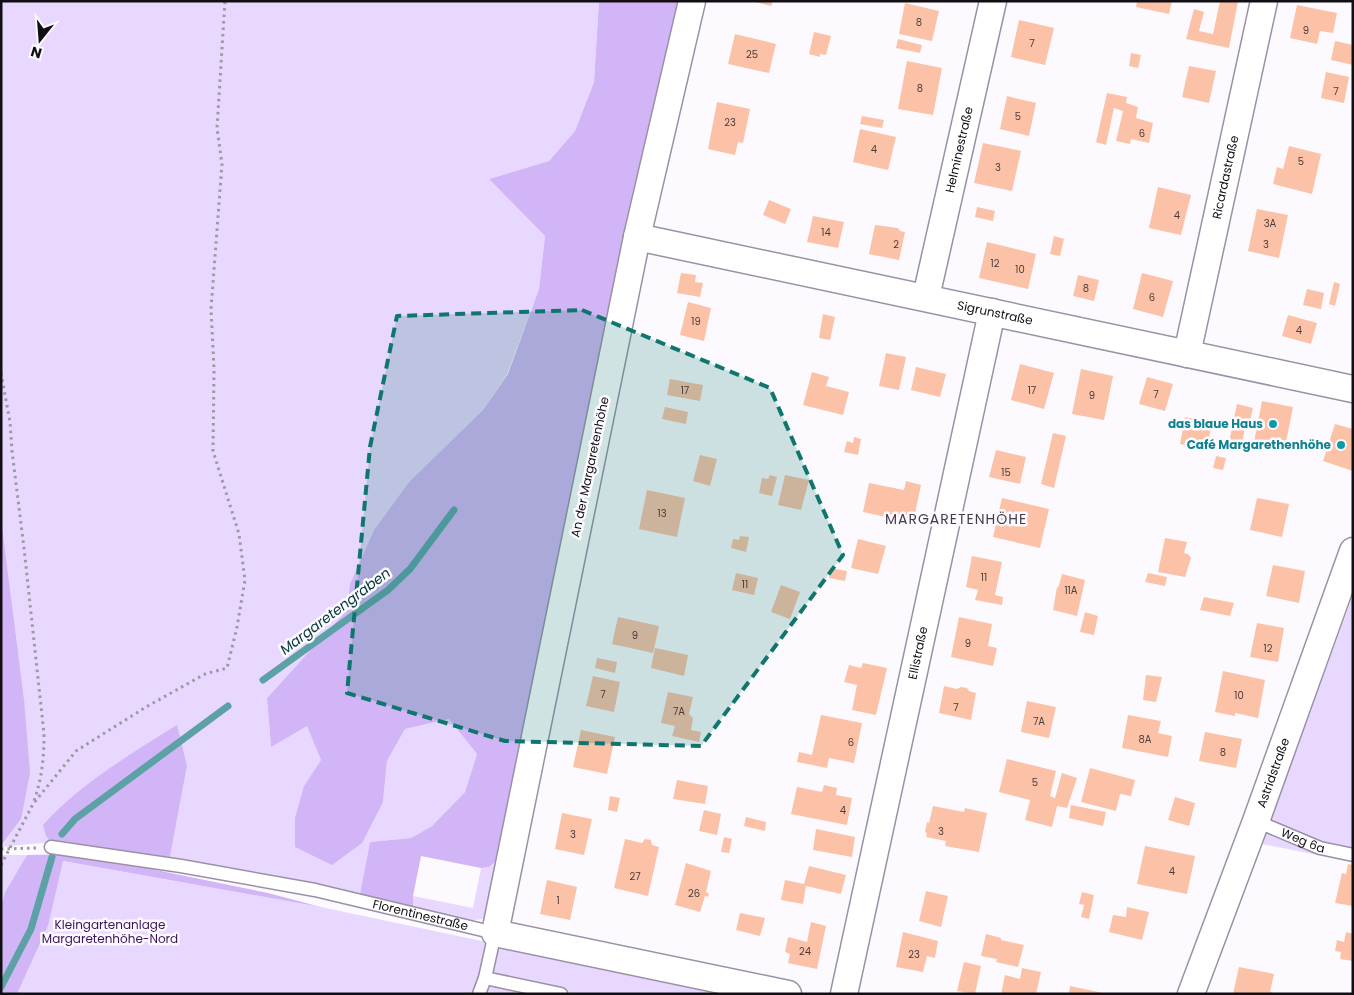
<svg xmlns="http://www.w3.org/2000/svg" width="1354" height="995" viewBox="0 0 1354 995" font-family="Poppins,sans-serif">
<rect width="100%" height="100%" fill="#fcfafe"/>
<!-- green -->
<path fill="#e8d8ff" d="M1,1H599L594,82L575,131L549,161L489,179L545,236L539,289L507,374L483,410L409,482L374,530L350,584L347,610L267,698L271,746L307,725L321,760L304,786L383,802L387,761L405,729L449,719L477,754L465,792L432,826L411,838L370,842L360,894L311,882L170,857L187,766L176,726L51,842L1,847L21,819L24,699L1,518Z
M1353,595V862L1262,844Z
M1,855H27L5,892L1,907Z
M62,861L321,907L731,994H17L48,926Z
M495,862L499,870L489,918L469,921L413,907V896L473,908L481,868L489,867Z"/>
<!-- forest -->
<path fill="#d2b5f6" d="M599,1H683L538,696L524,724L495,862L489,867L481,868L421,856L413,896V907L360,894L370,842L411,838L432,826L465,792L477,754L449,719L405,729L387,761L383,802L362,843L332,865L295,847V818L304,786L321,760L307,726L271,747L267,698L347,610L350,584L374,530L409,482L483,410L508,374L539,289L545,236L489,179L549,161L575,131L594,82Z
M1,518L24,699L30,773L21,819L1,846Z
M177,725L187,766L170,857L51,842L46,836L43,825C80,784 129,755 177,725Z
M78,854L268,893L321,907L63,861L48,926L17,994H1V907L5,892L27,855Z"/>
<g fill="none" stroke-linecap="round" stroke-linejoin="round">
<!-- stream -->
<path stroke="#5ca1a6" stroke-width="7" d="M263,680L388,590L410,569L454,510
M62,834L75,819L228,706
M1,987L31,929L52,857"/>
</g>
<!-- building -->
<path fill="#fcc2a7" d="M751,1H773L771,6Z
M1137,1H1172L1169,14L1136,7Z
M1220,1H1238L1229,48L1186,39L1194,9L1204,12L1199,31L1213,34Z
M905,3L939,11L932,41L899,34Z
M1297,5L1337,13L1333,33L1320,31L1317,44L1290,38Z
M1019,20L1054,28L1045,65L1011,57Z
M814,32L831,36L826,55L820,54V57L809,54Z
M735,34L776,44L769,73L728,64Z
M898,39L922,45L920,53L896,48Z
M1335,41L1353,45V65L1331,60Z
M1131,53L1141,55L1138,68L1129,66Z
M907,61L942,68L933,115L898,109Z
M1189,66L1216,71L1209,103L1182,97Z
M1326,72L1349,77L1344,103L1321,98Z
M1107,93L1127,97L1126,103L1138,107L1136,118L1153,123L1149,143L1131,139L1130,144L1116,141L1123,111L1114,108L1106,145L1096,142Z
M1007,96L1036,103L1029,136L1000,129Z
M717,102L750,109L743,143L738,142L735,155L708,149Z
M862,116L884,120L882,128L860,124Z
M860,129L896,137L888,170L853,162Z
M983,143L1021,151L1012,191L974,183Z
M1289,146L1321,154L1312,194L1273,184L1277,167L1283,169Z
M1158,187L1191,195L1181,235L1149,228Z
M769,200L791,209L785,224L763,215Z
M977,207L995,211L993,221L975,217Z
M1257,209L1288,215L1279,258L1248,251Z
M813,216L844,222L838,248L807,242Z
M875,225L898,228L900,231L905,232L899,260L869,254Z
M1054,236L1064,239L1060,256L1050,254Z
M987,242L1036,254L1028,289L979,278Z
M681,273L696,275L695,282L703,283L700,297L677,293Z
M1142,273L1173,281L1163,317L1133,309Z
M1078,275L1099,280L1094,301L1073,296Z
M1334,282L1340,284L1335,306L1329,304Z
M1307,289L1324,293L1321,309L1303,305Z
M688,302L711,308L704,341L680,335Z
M823,314L835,317L830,340L819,338Z
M1288,315L1317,323L1311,344L1282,336Z
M886,353L906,357L899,390L879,386Z
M1020,364L1054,373L1044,409L1011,400Z
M916,367L946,374L940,397L911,390Z
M1081,369L1113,376L1104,420L1072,414Z
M812,372L829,377L826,386L849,392L843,415L803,405Z
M1147,377L1173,384L1165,411L1139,404Z
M670,379L703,385L700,401L667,395Z
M1262,401L1293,407L1285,447L1254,442Z
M1237,404L1253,408L1248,429H1245L1240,450L1228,447Z
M665,407L688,412L686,424L662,419Z
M1185,417L1212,422L1207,449L1180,444Z
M1335,424L1353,429V471L1323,461Z
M1053,433L1066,436L1054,488L1041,484Z
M854,437L861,439L858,455L844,452L847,441L853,443Z
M996,450L1026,457L1020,484L989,477Z
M700,455L717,459L710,486L693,481Z
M1216,456L1226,458L1223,470L1213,468Z
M770,475L777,477L772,496L759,493L762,478L768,479Z
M785,475L809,480L801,510L778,505Z
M906,481L921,485L913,523L863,512L869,483L904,490Z
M647,490L685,498L677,537L639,529Z
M1002,498L1049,509L1040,548L993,537Z
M1257,498L1289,504L1282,537L1250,530Z
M740,536L749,537L746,552L731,548L733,539L739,540Z
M1165,538L1187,542L1184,553L1188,554L1191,558L1185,577L1158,572Z
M858,539L886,546L878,574L851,568Z
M972,556L1002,562L995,595L1003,597L1002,605L975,600L978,590L966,587Z
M1273,565L1305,571L1299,603L1266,596Z
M830,568L847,571L845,581L829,578Z
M736,573L758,578L754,595L732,590Z
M1148,573L1167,577L1165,586L1145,582Z
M1062,574L1085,580L1077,616L1053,610L1057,587L1058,588Z
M781,585L800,592L790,619L771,612Z
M1204,597L1234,603L1230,616L1200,610Z
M1085,612L1098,616L1094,635L1080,632Z
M618,617L659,626L653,653L612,644Z
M959,617L992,624L988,646L997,648L993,666L951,657Z
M1257,623L1284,628L1278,662L1250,657Z
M655,648L688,655L684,676L651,668Z
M597,658L617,662L615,673L595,668Z
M863,663L887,668L876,715L852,710L857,685L844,682L849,665L861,668Z
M1223,671L1265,680L1258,718L1235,713V716L1215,712Z
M1146,675L1162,677L1156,702L1143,700Z
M593,676L620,682L614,712L586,706Z
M944,686L957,689L961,687L967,688L969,691L976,693L971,720L939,713Z
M668,692L693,697L689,714L693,718L691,730L701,732L699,742L672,736L675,726L661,723Z
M1027,701L1056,707L1049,738L1021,732Z
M821,715L862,723L854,763L829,758L827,768L797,762L799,752L812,755Z
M1128,715L1161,721L1158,733L1172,736L1168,757L1122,748Z
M581,730L615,737L607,774L573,767Z
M1205,732L1242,739L1236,768L1199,761Z
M1007,759L1056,771L1050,796L1055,798L1062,773L1077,778L1067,808L1057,806L1052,827L1025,820L1030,800L999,792Z
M1090,768L1135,780L1131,796L1120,794L1116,811L1081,802Z
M677,780L708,786L705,804L673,799Z
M824,785L837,788L836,795L852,798L847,825L791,814L797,787L822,792Z
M610,796L620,798L617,812L608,810Z
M1175,797L1195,803L1189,826L1168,820Z
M1071,805L1106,812L1103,826L1069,818Z
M933,806L964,812L965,808L987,813L979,852L945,846L946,841L926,837L927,833L925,832L927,822L929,823Z
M704,810L721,814L717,835L699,831Z
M562,813L592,819L584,855L555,849Z
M746,817L766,822L765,831L744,826Z
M816,829L855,837L852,857L813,850Z
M724,837L732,839L729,853L721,852Z
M625,839L642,843L645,839L651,840L652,845L659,847L648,896L614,888Z
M1145,846L1195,856L1187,894L1137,884Z
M686,863L711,871L706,892L709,894L708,897L705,896L700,912L675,905Z
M1348,864L1353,865V906L1335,903L1342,873L1346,874Z
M809,866L846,875L841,894L806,886L803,904L781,900L785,880L804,884Z
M547,880L577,887L570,920L540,914Z
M926,891L948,896L941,927L919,921Z
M1082,892L1094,895L1089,919L1081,917L1084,905L1079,904Z
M1127,907L1149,912L1142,940L1109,932L1113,915L1126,917Z
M740,913L765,918L760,936L736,930Z
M811,922L826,926L817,969L788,963L790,954L785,952L788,937L807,942Z
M903,932L938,941L935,958L927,956L923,972L896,967Z
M1346,932L1353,934V961L1340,959L1341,952L1335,951L1337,940L1344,942Z
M986,934L1001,938V940L1024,945L1018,967L996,962L997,959L981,956Z
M964,962L981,966L975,994L957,991Z
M1239,967L1274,974L1270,992L1277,994H1233Z
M1022,968L1041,972L1036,994H1001L1005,975L1020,979Z
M1070,986L1103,993V994H1069Z"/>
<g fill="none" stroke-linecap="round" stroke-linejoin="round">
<defs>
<g id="service">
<path id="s1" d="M1256,821L1320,848L1353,855"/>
<path id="s2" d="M51,847L181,866L315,890L495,933L485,978L479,994"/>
<path d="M485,978L561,994"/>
</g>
<g id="minor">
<path d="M692,1L637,237L495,933L788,994"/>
<path id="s3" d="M637,237L1353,389"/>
<path id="s4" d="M926,297L993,1"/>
<path id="s5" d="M1187,354L1264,1"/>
<path id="s6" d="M844,994L992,312"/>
<path id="s7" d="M1191,994L1256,821L1353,551"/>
</g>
</defs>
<!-- service casing -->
<use href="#service" stroke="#9991a5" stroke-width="15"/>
<!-- minor casing -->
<use href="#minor" stroke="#9991a5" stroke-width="29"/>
<!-- path -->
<path stroke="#9d9a9f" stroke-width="3" stroke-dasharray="2.5 4" stroke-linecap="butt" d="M1,373L10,422L12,451L24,548L44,734C44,758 42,778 34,801
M1,849L36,848
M1,865L33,804L76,751L146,707L205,674L227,668L237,627L245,580L239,534L213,451L214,369L211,309L222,164L217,128L225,1"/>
<!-- service -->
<use href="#service" stroke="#fff" stroke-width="12"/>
<!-- minor -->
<use href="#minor" stroke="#fff" stroke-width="26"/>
</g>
<!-- marked area -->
<path fill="#0f766e" fill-opacity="0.2" stroke="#0f766e" stroke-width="4" stroke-dasharray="10 6" stroke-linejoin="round" d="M582,310L770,388L843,555L701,746L505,741L347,693L370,447L397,316Z"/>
<!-- markers -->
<g fill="#0f9aa8" stroke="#fcfafe" stroke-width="2">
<circle cx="1273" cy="424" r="5"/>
<circle cx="1341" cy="445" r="5"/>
</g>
<g text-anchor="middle" stroke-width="5" stroke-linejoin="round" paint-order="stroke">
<!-- number labels -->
<g font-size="10" fill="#4c3b3a">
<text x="919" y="26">8</text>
<text x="1306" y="34">9</text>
<text x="1032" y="47">7</text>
<text x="752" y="58">25</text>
<text x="920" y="92">8</text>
<text x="1336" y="95">7</text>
<text x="1018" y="120">5</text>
<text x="730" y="126">23</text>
<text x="1142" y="137">6</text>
<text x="874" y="153">4</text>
<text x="1301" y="165">5</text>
<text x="998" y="171">3</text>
<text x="1177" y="219">4</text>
<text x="1270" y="227">3A</text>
<text x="826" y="236">14</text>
<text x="896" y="248">2</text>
<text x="1266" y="248">3</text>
<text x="995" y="267">12</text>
<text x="1020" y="273">10</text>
<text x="1086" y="292">8</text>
<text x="1152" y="301">6</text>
<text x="696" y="325">19</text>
<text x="1299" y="334">4</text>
<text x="685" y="394">17</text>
<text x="1032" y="394">17</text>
<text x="1156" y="398">7</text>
<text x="1092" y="399">9</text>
<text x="1006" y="476">15</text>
<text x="662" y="517">13</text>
<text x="984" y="581">11</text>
<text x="745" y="588">11</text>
<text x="1071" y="594">11A</text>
<text x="635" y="639">9</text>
<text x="968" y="647">9</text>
<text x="1268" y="652">12</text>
<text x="603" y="698">7</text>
<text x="1239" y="699">10</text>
<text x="956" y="711">7</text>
<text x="679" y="715">7A</text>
<text x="1039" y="725">7A</text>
<text x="1145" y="743">8A</text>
<text x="851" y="746">6</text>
<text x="1223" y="756">8</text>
<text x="1035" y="786">5</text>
<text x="843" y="814">4</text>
<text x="941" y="835">3</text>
<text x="573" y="838">3</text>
<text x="1172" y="875">4</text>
<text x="635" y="880">27</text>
<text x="694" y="897">26</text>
<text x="558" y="904">1</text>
<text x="805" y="955">24</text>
<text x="914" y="958">23</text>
</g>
<!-- street labels -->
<g font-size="12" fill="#120e15" stroke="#fcfafe">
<text dy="4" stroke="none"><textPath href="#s4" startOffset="151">Helminestraße</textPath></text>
<text dy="4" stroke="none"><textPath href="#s5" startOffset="181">Ricardastraße</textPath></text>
<text dy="4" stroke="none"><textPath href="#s3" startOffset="366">Sigrunstraße</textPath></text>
<text transform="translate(590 467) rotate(-78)" y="4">An der Margaretenhöhe</text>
<text dy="4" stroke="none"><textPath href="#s6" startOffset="349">Ellistraße</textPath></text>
<text dy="4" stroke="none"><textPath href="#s7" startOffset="236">Astridstraße</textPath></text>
<text dy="4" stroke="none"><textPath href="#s1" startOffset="51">Weg 6a</textPath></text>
<text dy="4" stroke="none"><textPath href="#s2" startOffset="376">Florentinestraße</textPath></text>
</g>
<!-- culture labels -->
<g font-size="12" font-weight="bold" fill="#0d838f" stroke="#fcfafe" text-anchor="end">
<text x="1263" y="428">das blaue Haus</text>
<text x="1331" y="449">Café Margarethenhöhe</text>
</g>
<!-- park labels -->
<g font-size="12" fill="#3b125c" stroke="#fcfafe">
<text x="110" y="929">Kleingartenanlage<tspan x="110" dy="14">Margaretenhöhe-Nord</tspan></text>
</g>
<!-- neighbourhood labels -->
<g font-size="14" letter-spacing="1" fill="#433c4d" stroke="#fcfafe">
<text x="956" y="524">MARGARETENHÖHE</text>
</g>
<!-- water labels -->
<g font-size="14" font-style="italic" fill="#033739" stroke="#fcfafe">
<text transform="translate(335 611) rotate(-37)" y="5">Margaretengraben</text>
</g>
</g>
<!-- border -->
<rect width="1354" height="995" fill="none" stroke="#120e15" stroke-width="5"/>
<!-- north arrow -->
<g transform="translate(40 40) rotate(197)" stroke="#fcfafe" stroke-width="4" paint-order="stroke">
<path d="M0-4L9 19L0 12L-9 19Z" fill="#120e15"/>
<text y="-8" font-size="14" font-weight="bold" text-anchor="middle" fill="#120e15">N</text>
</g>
</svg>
